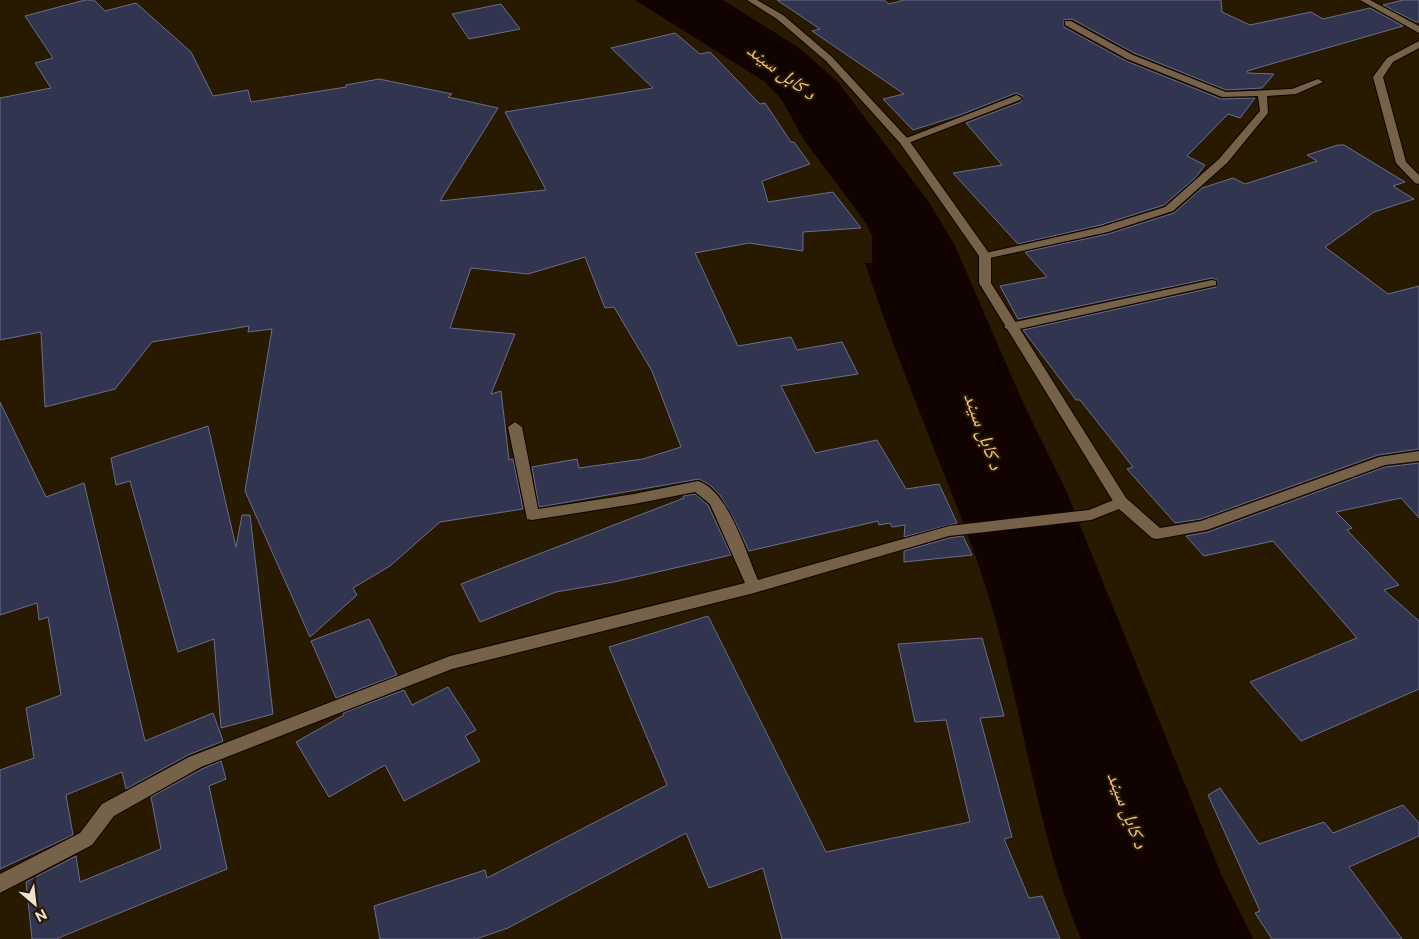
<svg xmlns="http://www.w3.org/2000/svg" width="1419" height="939" viewBox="0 0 1419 939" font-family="'Public Sans','Noto Naskh Arabic',sans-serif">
<rect width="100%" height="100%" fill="#281901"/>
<!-- water -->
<path fill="#110400" d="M635,0H723L798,47L837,81L929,202L955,246L1025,407L1065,488L1222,876L1253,939H1081C1036,831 1024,715 991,604C973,543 948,485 925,426C904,372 883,318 865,263H872V236L866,223L804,140L782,100L765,82Z"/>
<!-- building -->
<path fill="#32354f" stroke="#6b6e8c" d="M85,0H94L105,11L136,3L191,52L213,96L248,90L251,102L346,87V85L379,79L452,94L448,97L498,108L440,201L546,190L505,112L653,88L611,48L675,33L700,54L710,52L760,104L765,103L791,142H794L810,164L762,181L768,202L833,192L861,228L803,232V251L749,243L695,253L738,346L791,337L797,350L842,342L858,374L781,386L815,453L877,440L906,489L939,484L957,523L904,537L905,525L892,527L890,523L879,525L878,521L749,551L736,523L720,495L710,485L699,479L539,507L532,467L577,459L579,468L643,459L681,447L652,371L614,307L605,308L585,257L528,274L471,268L450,328L515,334L491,394L501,391L509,460L513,459L523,509L440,522L390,566L353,588L357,595L310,637L245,491L272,329L248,332L249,326L152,342L115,389L45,407L41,332L0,340V98L51,88L35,63L53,58L25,16Z
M777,0H884L889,4L904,0H1221L1222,12L1250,25L1311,12L1323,19L1370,8L1403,26L1247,71L1248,73L1274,74L1262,88L1226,90L1134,53L1072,19L1064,20V27L1126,61L1221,99L1255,98L1240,118L1228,114L1187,156L1205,165L1195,178L1164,205L1101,225L1018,244L953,173L1002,165L966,123L1021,102L1023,96L1016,93L960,115L913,130L883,99L904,94L812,31L820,29Z
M1403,0H1419V22H1416L1383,5Z
M501,4L520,29L469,39L452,14Z
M1338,145H1344L1405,182L1393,186L1414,199L1374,212L1325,247L1388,294L1419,286V449L1378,455L1201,519L1175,523L1127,469L1133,467L1080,400H1076L1023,330L1216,287L1217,280L1212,278L1018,319L1000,286L1047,277L1025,252L1108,234L1174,213L1202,188L1233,178L1245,184L1317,161L1307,155Z
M0,402L46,497L84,483L145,741L213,713L223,741L188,755L126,789L122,772L66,795L73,835L0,869V770L34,758L26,708L61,695L48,617L39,620L37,603L0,615Z
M208,426L236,547L242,515H250L273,714L221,728L214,639L178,652L130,481L116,485L111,458Z
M1419,463V518L1401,498L1336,512L1352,528L1347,530L1399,585L1384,590L1419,621V689L1301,741L1250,682L1357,638L1273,541L1204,556L1186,536L1208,532L1385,467Z
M695,494L708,505L731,555L614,582L556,592L480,622L461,584L684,498L683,496Z
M963,536L972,555L904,562V551L949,538Z
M708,616L826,852L970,822L946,720L915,722L898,644L982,638L1004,716L980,718L1012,837L1004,839L1029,898L1042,896L1060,939H782L763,868L709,888L686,833L508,928L476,939H380L374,906L485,870L487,878L667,785L609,647Z
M369,619L397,675L336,698L311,641Z
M448,687L476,730L465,736L480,761L404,801L385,765L329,797L296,742L344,715L343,713L404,690L412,705Z
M221,761L226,779L209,786L227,869L56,939H32L26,882L76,856L80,882L161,849L151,797L202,769Z
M1220,788L1259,844L1324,822L1333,833L1403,805L1419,823V836L1349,867L1402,939H1272L1255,913L1260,911L1208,795Z"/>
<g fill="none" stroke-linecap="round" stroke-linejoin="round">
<defs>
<path id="minor" d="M1360,0H1370L1419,26V33Z
M1065,21H1071L1133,55L1226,92L1292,89L1318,79L1323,82L1296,94L1267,96L1268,113L1227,163L1173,211L1108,232L985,259L981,258V254L1101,227L1165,207L1219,159L1260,111L1258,96L1222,97L1127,59L1065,25Z
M1419,41V48L1393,62L1383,77L1406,162L1419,175V184L1415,183L1396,163L1373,77L1387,58Z
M1017,95L1022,98L1020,100L908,143L899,141Z
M1212,280L1216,281V285L1010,331L1004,327L1010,323Z
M515,422L522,427L538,509L634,494L698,481C728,490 746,553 758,580L949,526L1089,510L1121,497L1126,498L1160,528L1201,521L1379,457L1419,451V461L1385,465L1207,530L1157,539L1152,538L1119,509L1091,520L949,536L754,593L452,669L201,767L114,816L92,845L0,893V874L80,833L102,804L189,757L450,656L745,583L710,504L695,492L634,504L532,520L527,519L508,427Z"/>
<path id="tertiary" d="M747,0H757L783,15L832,57L908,139L991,256V283L1126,498L1128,502L1126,506H1116L979,283V256L900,143L826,61L777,19Z"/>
</defs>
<!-- minor casing -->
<use href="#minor" stroke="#110400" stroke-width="2"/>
<!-- tertiary casing -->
<use href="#tertiary" stroke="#110400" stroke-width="2"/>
<!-- minor -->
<use href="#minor" fill="#756248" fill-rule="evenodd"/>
<!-- tertiary -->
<use href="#tertiary" fill="#756248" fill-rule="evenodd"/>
</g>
<g text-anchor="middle" stroke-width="4" stroke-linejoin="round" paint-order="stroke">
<!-- water labels -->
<g font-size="19" font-style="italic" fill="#f4c37d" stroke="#281901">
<text transform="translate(782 71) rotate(37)" y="7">د کابل سيند</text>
<text transform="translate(984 431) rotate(70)" y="7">د کابل سيند</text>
<text transform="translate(1128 810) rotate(69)" y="7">د کابل سيند</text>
</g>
</g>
<!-- north arrow -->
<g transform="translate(35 904) rotate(152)" stroke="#281901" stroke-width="4" paint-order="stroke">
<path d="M0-4L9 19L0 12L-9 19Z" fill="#ede2d3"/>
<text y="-8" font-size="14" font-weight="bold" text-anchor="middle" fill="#ede2d3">N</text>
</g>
</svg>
